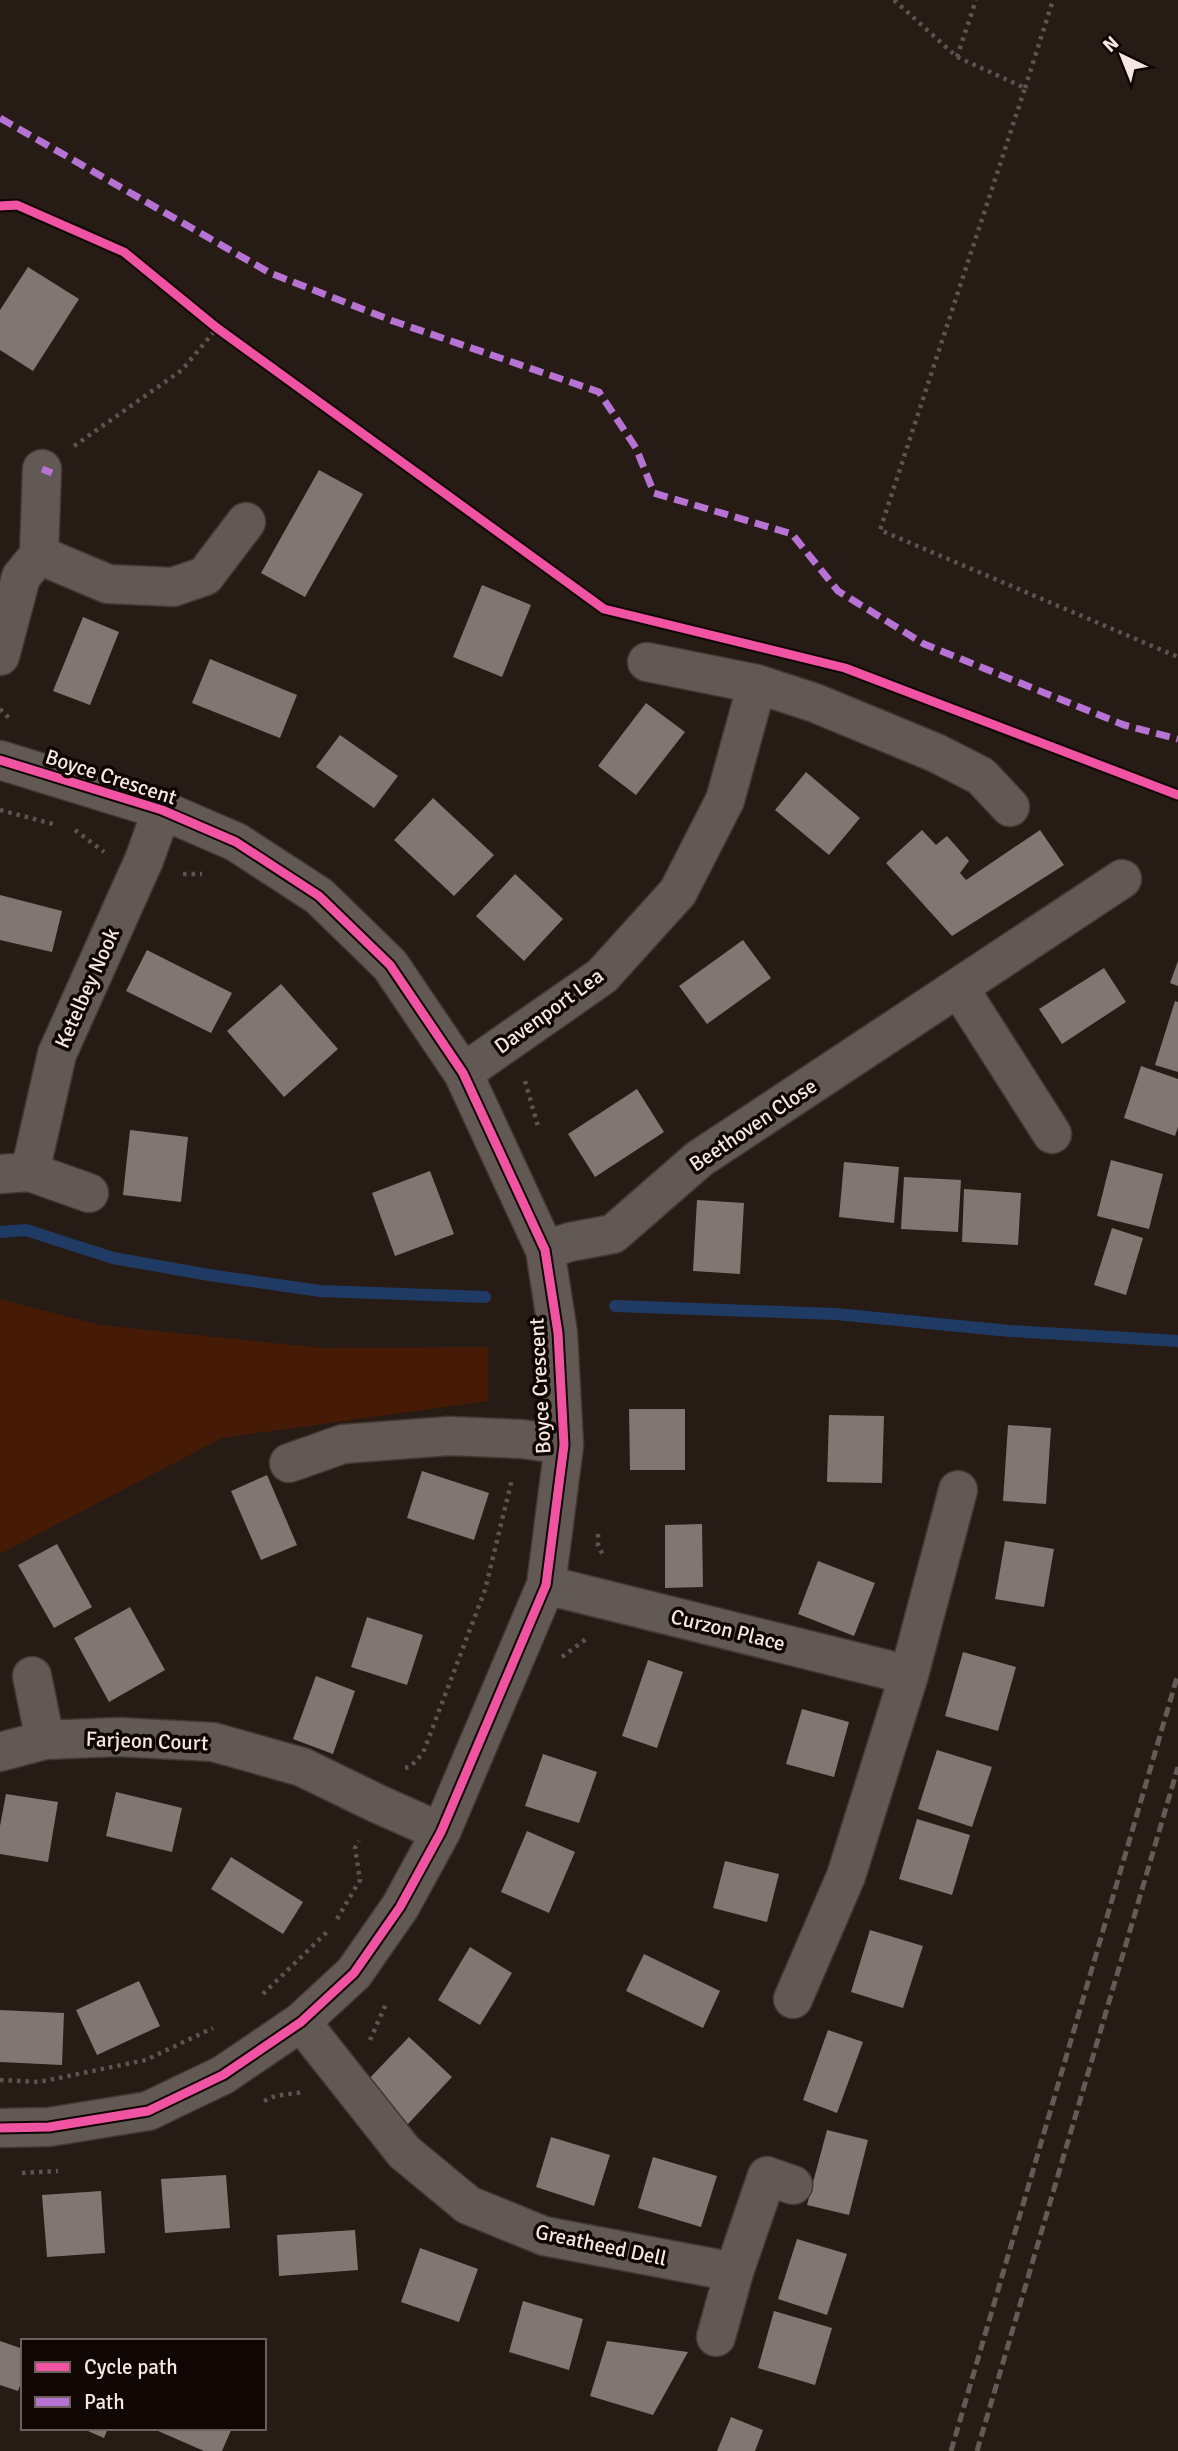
<svg xmlns="http://www.w3.org/2000/svg" width="1178" height="2451" viewBox="0 0 1178 2451" font-family="Signika,sans-serif">
<rect width="100%" height="100%" fill="#271b16"/>
<!-- green -->
<path fill="#461b06" d="M0,1299L100,1325L322,1348L488,1347V1401L222,1438L0,1554Z"/>
<g fill="none" stroke-linecap="round" stroke-linejoin="round">
<!-- stream -->
<path stroke="#203b63" stroke-width="12" d="M0,1232L26,1230L113,1258L209,1275L320,1291L485,1297
M615,1306L836,1314L1010,1331L1178,1341"/>
</g>
<!-- building -->
<path fill="#827672" d="M28,267L79,299L33,371L0,350V310Z
M319,470L363,494L305,597L261,573Z
M482,585L531,605L502,677L453,657Z
M83,617L119,632L90,705L53,691Z
M210,659L297,695L280,738L192,703Z
M646,703L685,732L636,795L598,766Z
M340,735L398,776L374,808L316,767Z
M806,772L860,818L829,855L775,810Z
M433,798L494,855L454,896L394,840Z
M922,830L936,845L947,836L969,861L960,873L966,880L1040,830L1064,865L952,936L886,863Z
M515,874L563,919L524,961L476,916Z
M0,895L62,911L52,952L0,940Z
M743,940L771,978L707,1024L679,986Z
M147,950L232,993L211,1033L126,991Z
M1178,961V986L1170,983Z
M1104,968L1126,1002L1062,1044L1039,1009Z
M281,984L338,1049L284,1097L227,1031Z
M1175,1001L1178,1002V1072L1155,1065Z
M1141,1066L1178,1079V1127L1175,1136L1124,1118Z
M637,1089L664,1132L595,1177L568,1134Z
M130,1130L188,1137L181,1202L123,1195Z
M1111,1160L1163,1174L1149,1229L1097,1216Z
M844,1162L899,1167L894,1223L839,1217Z
M430,1171L454,1234L395,1256L372,1193Z
M904,1177L961,1180L958,1232L901,1229Z
M964,1189L1021,1193L1018,1245L962,1242Z
M697,1200L744,1203L740,1274L693,1271Z
M1112,1228L1143,1238L1126,1295L1094,1285Z
M629,1409H685V1470H630Z
M829,1415L884,1416L882,1483L827,1482Z
M1008,1425L1051,1428L1046,1504L1003,1501Z
M422,1471L489,1493L474,1540L407,1518Z
M267,1475L297,1545L261,1560L231,1491Z
M702,1524L703,1587L665,1588V1525Z
M1005,1541L1054,1549L1044,1607L995,1599Z
M57,1544L92,1607L54,1628L18,1565Z
M818,1561L875,1583L854,1636L798,1614Z
M130,1607L165,1670L109,1702L74,1638Z
M367,1617L423,1635L407,1685L351,1667Z
M963,1652L1016,1667L998,1731L945,1716Z
M648,1660L683,1672L657,1748L622,1736Z
M316,1676L355,1691L333,1754L293,1739Z
M802,1709L849,1722L834,1777L786,1764Z
M937,1750L992,1767L972,1827L918,1809Z
M543,1754L597,1772L579,1823L525,1806Z
M116,1792L182,1808L172,1852L106,1836Z
M6,1794L58,1802L48,1862L0,1854V1826Z
M917,1819L970,1835L952,1895L899,1879Z
M527,1831L575,1852L549,1913L501,1892Z
M231,1857L303,1902L283,1934L211,1889Z
M725,1861L779,1874L767,1922L713,1908Z
M870,1930L923,1946L903,2008L851,1992Z
M470,1947L512,1973L480,2025L438,2000Z
M644,1954L720,1991L703,2028L626,1991Z
M139,1981L160,2026L97,2055L76,2010Z
M0,2010L64,2013L62,2065L0,2062Z
M828,2030L863,2042L837,2113L803,2100Z
M409,2037L452,2077L407,2125L364,2084Z
M827,2130L868,2140L849,2215L807,2205Z
M551,2137L610,2155L594,2206L536,2187Z
M653,2157L717,2176L701,2227L638,2208Z
M226,2175L230,2228L165,2233L161,2179Z
M101,2191L105,2253L47,2257L42,2195Z
M355,2230L358,2270L279,2276L277,2235Z
M797,2239L847,2254L827,2315L778,2299Z
M420,2248L478,2269L459,2322L401,2302Z
M523,2301L583,2319L569,2370L509,2352Z
M774,2311L832,2328L815,2385L758,2368Z
M0,2341L23,2349V2378L18,2391L0,2385Z
M607,2341L688,2352L653,2415L590,2396Z
M731,2417L763,2430L755,2451H717Z
M81,2428H108L104,2438Z
M159,2428H232L222,2451H204L158,2431Z"/>
<g fill="none" stroke-linecap="round" stroke-linejoin="round">
<defs>
<path id="minor" d="M39,555L108,584L173,587L205,576L246,522
M0,656L21,577L39,555L42,469
M647,662L757,684L815,703L936,753L981,776L1010,807
M0,760L162,810L236,842L319,896L390,965L463,1073L545,1250L558,1333L564,1445L546,1585L441,1832L400,1907L354,1973L301,2022L223,2075L148,2111L49,2127L0,2128
M959,988L1052,1134
M463,1073L602,976L678,892L725,800L757,684
M30,1172L89,1193
M0,1174L30,1172L57,1054L144,860L162,810
M545,1250L570,1242L613,1234L699,1159L1122,879
M289,1463L343,1444L449,1436L522,1439L564,1445
M546,1585L909,1675
M32,1676L45,1740
M0,1752L45,1740L118,1737L213,1742L302,1767L378,1804L441,1832
M793,1999L846,1876L909,1675L958,1490
M301,2022L404,2152L468,2205L544,2236L734,2272
M716,2337L734,2272L767,2176L793,2185"/>
</defs>
<!-- minor casing -->
<use href="#minor" stroke="#423834" stroke-width="41"/>
<!-- path -->
<path stroke="#5d5350" stroke-width="4.5" stroke-dasharray="3.5 5" stroke-linecap="butt" d="M894,0L957,57L1025,88L880,530L1178,657
M957,57L976,0
M1025,88L1053,0
M74,446L182,370L217,328
M0,709L11,720
M0,810L57,825
M75,830L104,852
M183,874H202
M525,1081L539,1130
M598,1534V1545L603,1555
M562,1657L586,1639
M405,1768L410,1767L423,1753L485,1590L512,1479
M337,1919L360,1880L355,1848L359,1841
M263,1994L330,1929
M370,2040L386,2004
M0,2080L39,2082L146,2060L213,2028
M264,2101L275,2096L303,2092
M22,2173L58,2171"/>
<!-- minor -->
<use href="#minor" stroke="#625854" stroke-width="38"/>
<!-- rail -->
<path stroke="#645b57" stroke-width="5" stroke-dasharray="10 5" stroke-linecap="butt" d="M951,2451L1178,1674
M977,2451L1178,1767"/>
<!-- quiet -->
<path stroke="#b673d3" stroke-width="7" stroke-dasharray="14 7" stroke-linecap="butt" d="M0,118L270,273L393,321L599,392L636,448L654,493L792,534L838,591L924,644L1124,725L1178,739
M42,469L52,473"/>
<defs>
<path id="cycleway" d="M0,206L17,205L124,252L217,328L604,609L845,668L1178,795
M0,760L162,810L236,842L319,896L390,965L463,1073L545,1250L558,1333L564,1445L546,1585L441,1832L400,1907L354,1973L301,2022L223,2075L148,2111L49,2127L0,2128"/>
</defs>
<!-- cycleway casing -->
<use href="#cycleway" stroke="#100603" stroke-width="13"/>
<!-- cycleway -->
<use href="#cycleway" stroke="#f153a3" stroke-width="9"/>
</g>
<g text-anchor="middle" stroke-width="7" stroke-linejoin="round" paint-order="stroke">
<!-- street labels -->
<g font-size="21" fill="#f8e7e0" stroke="#100603">
<text transform="translate(111 777) rotate(18)" y="7">Boyce Crescent</text>
<text transform="translate(87 988) rotate(-66)" y="7">Ketelbey Nook</text>
<text transform="translate(549 1011) rotate(-36)" y="7">Davenport Lea</text>
<text transform="translate(753 1125) rotate(-34)" y="7">Beethoven Close</text>
<text transform="translate(540 1386) rotate(-93)" y="7">Boyce Crescent</text>
<text transform="translate(728 1630) rotate(14)" y="7">Curzon Place</text>
<text transform="translate(147 1741) rotate(2)" y="7">Farjeon Court</text>
<text transform="translate(601 2245) rotate(12)" y="7">Greatheed Dell</text>
</g>
</g>
<!-- legend -->
<rect x="21" y="2339" width="245" height="91" fill="#100603" stroke="#6d605b" stroke-width="2"/>
<rect x="35" y="2362" width="35" height="10" fill="#f153a3" stroke="#6d605b" stroke-width="2"/>
<text x="84" y="2374" font-size="21" fill="#f8e7e0">Cycle path</text>
<rect x="35" y="2397" width="35" height="10" fill="#b673d3" stroke="#6d605b" stroke-width="2"/>
<text x="84" y="2409" font-size="21" fill="#f8e7e0">Path</text>
<!-- north arrow -->
<g transform="translate(1122 56) rotate(317)" stroke="#100603" stroke-width="5" paint-order="stroke">
<path d="M0-5L12 26L0 18L-12 26Z" fill="#f8e7e0"/>
<text y="-10" font-size="19" font-weight="bold" text-anchor="middle" fill="#f8e7e0">N</text>
</g>
</svg>
